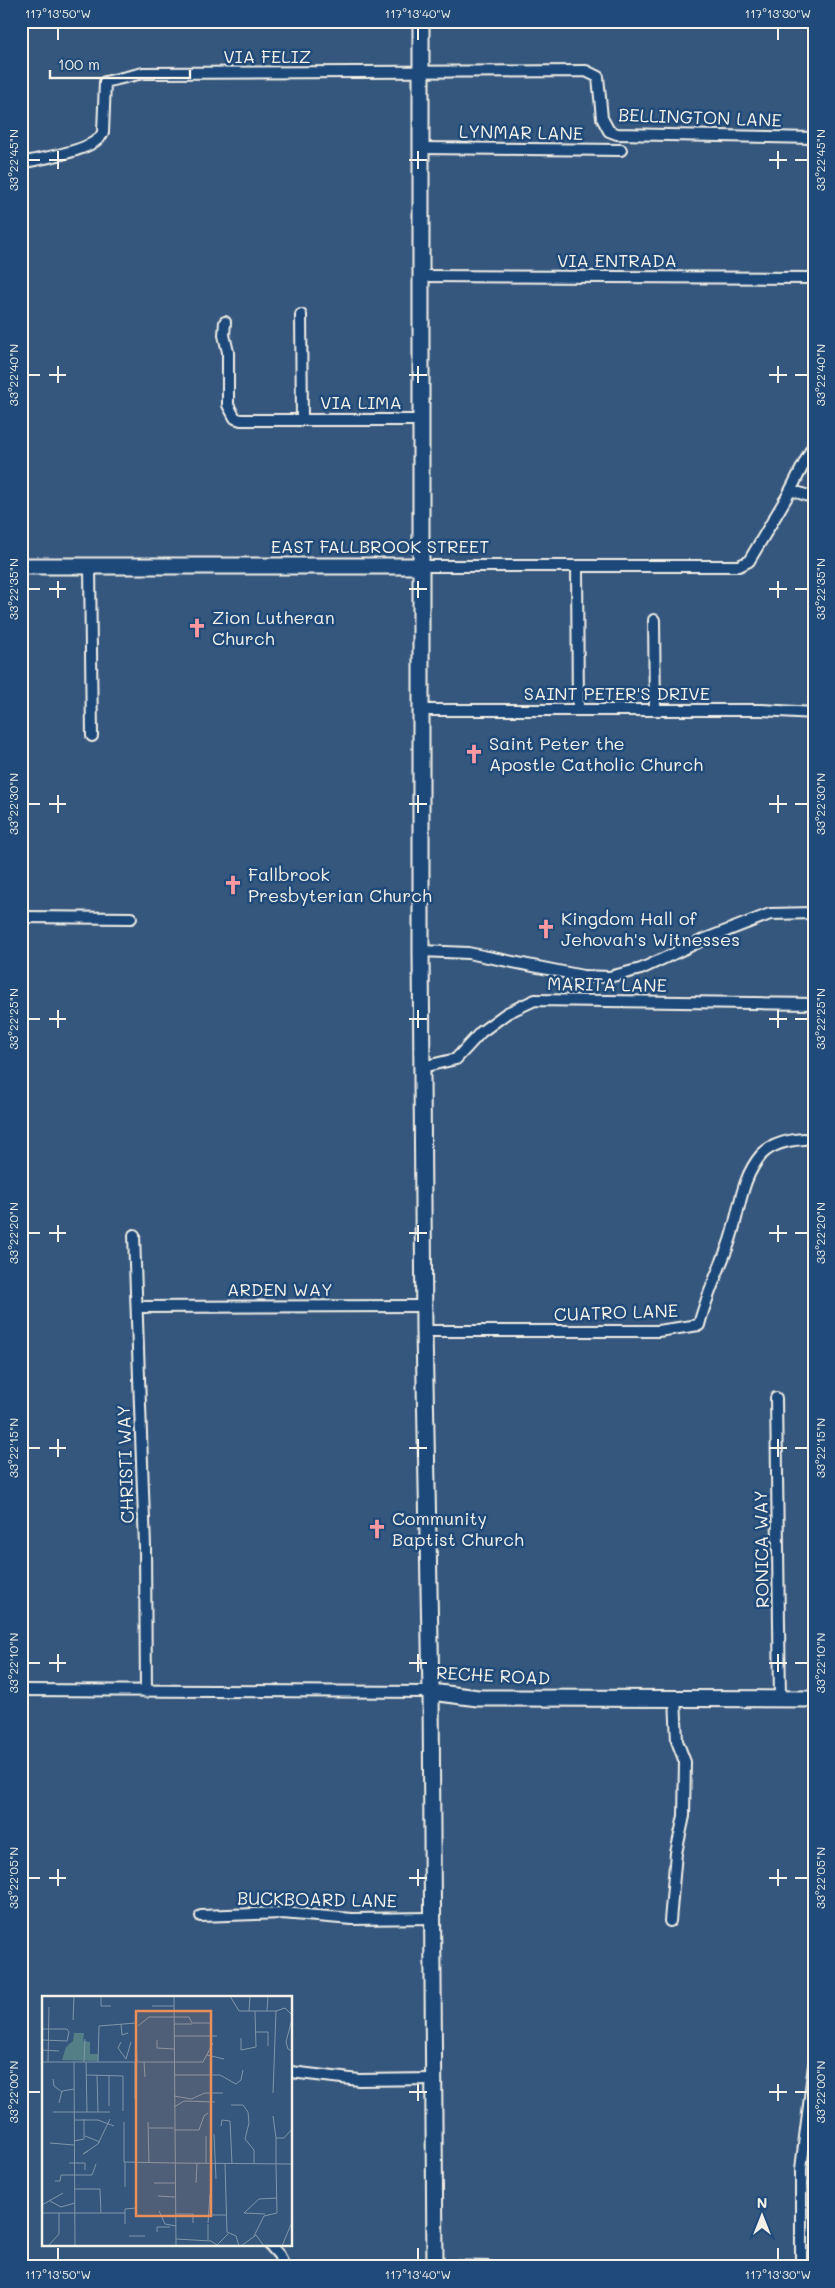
<svg xmlns="http://www.w3.org/2000/svg" width="835" height="2288" viewBox="0 0 835 2288" font-family="Mali,sans-serif">
<rect width="100%" height="100%" fill="#35577e"/>
<filter id="ink" filterUnits="userSpaceOnUse"><feTurbulence type="fractalNoise" baseFrequency=".02" numOctaves="2"/><feDisplacementMap in="SourceGraphic" scale="10" xChannelSelector="R" yChannelSelector="G"/><feConvolveMatrix kernelMatrix="1 2 1 2 8 2 1 2 1" color-interpolation-filters="sRGB"/></filter>
<g filter="url(#ink)">
<g fill="none" stroke-linecap="round" stroke-linejoin="round">
<defs>
<path id="street" d="M421,148L621,150
M21,163C41,158 97,151 103,132L105,82L143,73L586,71L598,77L602,118L609,131L617,134L814,138
M420,276L814,278
M301,315L302,420
M225,322L224,335L228,352V405L235,418L241,420H420
M791,490L814,498
M90,566L92,736
M421,566H739L749,561L788,495L814,444
M577,566L578,710
M654,620L655,710
M421,710H762L814,713
M21,917L131,918
M421,951L468,953L583,976L609,977L641,969L703,940L770,914L814,913
M422,1067L456,1059L481,1032L507,1013L535,1000L814,1004
M134,1235L145,1547L146,1692
M137,1307L424,1306
M424,1331H658L699,1325C706,1297 718,1272 728,1246C740,1215 739,1180 762,1154C772,1144 790,1140 804,1139
M776,1398L780,1699
M21,1690L431,1692
M201,1916L282,1913L352,1919L432,1918
M670,1921L676,1853L684,1816L685,1762L677,1741L675,1698
M291,2072L359,2080L434,2079
M269,2244L279,2255L284,2267
M435,2266L490,2267
M801,2267V2169L814,2065"/>
<path id="secondary" d="M421,21V951L424,1331L431,1692L435,2267
M21,566H421
M431,1692L478,1698L814,1699"/>
</defs>
<!-- street casing -->
<use href="#street" stroke="#f4f1e8" stroke-width="14"/>
<!-- secondary casing -->
<use href="#secondary" stroke="#f4f1e8" stroke-width="19"/>
<!-- street -->
<use href="#street" stroke="#1f4a7a" stroke-width="10"/>
<!-- secondary -->
<use href="#secondary" stroke="#1f4a7a" stroke-width="15"/>
</g>
</g>
<!-- ticks -->
<path fill="none" stroke="#f4f1e8" stroke-width="2" d="M58,28V40M418,28V40M778,28V40M58,151V169M418,151V169M778,151V169M28,160H40M49,160H66M409,160H427M769,160H787M795,160H808M58,366V383M418,366V383M778,366V383M28,375H40M49,375H66M409,375H427M769,375H787M795,375H808M58,581V598M418,581V598M778,581V598M28,589H40M49,589H66M409,589H427M769,589H787M795,589H808M58,795V813M418,795V813M778,795V813M28,804H40M49,804H66M409,804H427M769,804H787M795,804H808M58,1010V1028M418,1010V1028M778,1010V1028M28,1019H40M49,1019H66M409,1019H427M769,1019H787M795,1019H808M58,1225V1242M418,1225V1242M778,1225V1242M28,1233H40M49,1233H66M409,1233H427M769,1233H787M795,1233H808M58,1439V1457M418,1439V1457M778,1439V1457M28,1448H40M49,1448H66M409,1448H427M769,1448H787M795,1448H808M58,1654V1672M418,1654V1672M778,1654V1672M28,1663H40M49,1663H66M409,1663H427M769,1663H787M795,1663H808M58,1869V1886M418,1869V1886M778,1869V1886M28,1878H40M49,1878H66M409,1878H427M769,1878H787M795,1878H808M418,2084V2101M778,2084V2101M28,2092H40M409,2092H427M769,2092H787M795,2092H808M58,2248V2260M418,2248V2260M778,2248V2260"/>
<!-- icons -->
<defs>
<symbol id="church-bare" viewBox="-9 -9 18 18"><path d="M-1.2-6h2.4v3.5h3.3v2.4h-3.3V6h-2.4V-.1h-3.3v-2.4h3.3Z" fill="#ff9aa2" stroke="#1f4a7a" stroke-width="2.5" paint-order="stroke"/></symbol>
</defs>
<g fill-rule="evenodd">
<use href="#church-bare" x="183" y="614" width="28" height="28"/>
<use href="#church-bare" x="460" y="740" width="28" height="28"/>
<use href="#church-bare" x="219" y="871" width="28" height="28"/>
<use href="#church-bare" x="532" y="915" width="28" height="28"/>
<use href="#church-bare" x="363" y="1515" width="28" height="28"/>
</g>
<g text-anchor="middle" stroke-width="5" stroke-linejoin="round" paint-order="stroke">
<!-- street labels -->
<g font-size="18" fill="#f4f1e8" stroke="#1f4a7a">
<text x="267" y="63">VIA FELIZ</text>
<text transform="translate(700 118) rotate(2)" y="6">BELLINGTON LANE</text>
<text transform="translate(521 133) rotate(1)" y="6">LYNMAR LANE</text>
<text x="617" y="267">VIA ENTRADA</text>
<text x="361" y="409">VIA LIMA</text>
<text x="380" y="553">EAST FALLBROOK STREET</text>
<text x="617" y="700">SAINT PETER'S DRIVE</text>
<text transform="translate(607 985) rotate(1)" y="6">MARITA LANE</text>
<text x="280" y="1296">ARDEN WAY</text>
<text transform="translate(616 1313) rotate(-2)" y="6">CUATRO LANE</text>
<text transform="translate(126 1464) rotate(-92)" y="6">CHRISTI WAY</text>
<text transform="translate(762 1549) rotate(-91)" y="6">RONICA WAY</text>
<text transform="translate(493 1676) rotate(3)" y="6">RECHE ROAD</text>
<text transform="translate(317 1900) rotate(1)" y="6">BUCKBOARD LANE</text>
</g>
<!-- poi labels -->
<g font-size="18" fill="#f4f1e8" stroke="#1f4a7a" text-anchor="start">
<text x="212" y="624">Zion Lutheran<tspan x="212" dy="21">Church</tspan></text>
<text x="489" y="750">Saint Peter the<tspan x="489" dy="21">Apostle Catholic Church</tspan></text>
<text x="248" y="881">Fallbrook<tspan x="248" dy="21">Presbyterian Church</tspan></text>
<text x="561" y="925">Kingdom Hall of<tspan x="561" dy="21">Jehovah's Witnesses</tspan></text>
<text x="392" y="1525">Community<tspan x="392" dy="21">Baptist Church</tspan></text>
</g>
</g>
<!-- overview -->
<g transform="translate(42 1996)">
<rect width="250" height="250" fill="#35577e"/>
<path d="M32,37H42L41,45L48,46V58H56V65L20,64L24,51L31,45Z" fill="#557f87"/>
<path fill="none" stroke="#8195a8" stroke-width="1" d="M59,0V10H69M132,0L134,250M188,0L197,15H234L243,12L250,19M110,10H132M207,15L208,0M225,15L226,0M250,23L244,46L246,53L250,55M31,24L32,0M79,28L80,39L86,37M132,28H150M96,30L107,21H147L150,27H168M0,33H25L27,36L25,45L0,44M213,36H226V50M94,39L95,66M132,40H175M199,42V54L214,51L213,15M115,44V52L132,53M79,46L76,52L84,63M0,54L17,55M165,59L182,63M84,63L89,46M0,66H132M6,66L7,11M32,66L33,250M42,66L43,43M44,66L45,116M56,66L57,30L94,27M102,66L103,81M132,66H161L171,47M45,79L81,80V115M55,79L56,116M132,79H178L194,88L199,84L201,74M11,83L12,90L20,96M231,97L234,15M132,100L149,103L163,97H181M93,103V66M17,107L20,95L32,93M189,109H201L206,116L207,127L203,143L212,154V168M67,110V79M132,111L142,105L173,106M11,116H68M231,120L234,142M32,124H56L72,130M82,126V166L133,167M106,126L107,167M179,130L180,124L188,125L190,168M107,132H132M132,134H157L162,120L166,117M172,138L174,183M43,140L58,146M164,140V167M32,145L42,143V123M8,147L32,149M46,155L41,158L56,148L68,123M83,166V191M27,167H43V174M133,167L250,168M183,167L185,236L194,240L197,250M234,168V142H242L250,133M32,179H50L54,168M13,185H18L19,179H32M112,187H133M154,187L155,167M33,193H58L59,217M116,200L133,201M8,205L19,211L33,207M0,209L21,197M117,215L123,228L134,230M0,217H83M133,218H151V227M223,218L202,217L217,203L235,202M166,219H184M166,227L168,198M83,228V213L94,212M166,228V244M115,236V231H128M87,240H103M212,240L222,220L235,217L234,168M134,243L169,245L175,249L186,238M6,250L17,238V217M199,250L214,239L222,250M240,250L250,226"/>
<path fill="#ec8e59" fill-opacity="0.15" stroke="#ec8e59" stroke-width="2.5" d="M94,15H169V220H94Z"/>
<rect width="250" height="250" fill="none" stroke="#f4f1e8" stroke-width="2.5"/>
</g>
<!-- margin -->
<rect width="835" height="2288" fill="none" stroke="#1f4a7a" stroke-width="55"/>
<!-- north arrow -->
<g transform="translate(762 2216)" stroke="#1f4a7a" stroke-width="4" paint-order="stroke">
<path d="M0-4L9 19L0 12L-9 19Z" fill="#f4f1e8"/>
<text y="-8" font-size="14" font-weight="bold" text-anchor="middle" fill="#f4f1e8">N</text>
</g>
<!-- scale -->
<path d="M50 70v8h140v-8" fill="none" stroke="#f4f1e8" stroke-width="2.5"/>
<text x="58" y="70" font-size="15" fill="#f4f1e8" stroke="#1f4a7a" stroke-width="4" paint-order="stroke">100 m</text>
<rect x="28" y="28" width="780" height="2232" fill="none" stroke="#f4f1e8" stroke-width="2"/>
<g font-size="12" text-anchor="middle" fill="#f4f1e8">
<text x="58" y="18">117°13'50"W</text>
<text x="418" y="18">117°13'40"W</text>
<text x="778" y="18">117°13'30"W</text>
<text transform="translate(14 160) rotate(-90)" y="4">33°22'45"N</text>
<text transform="translate(821 160) rotate(-90)" y="4">33°22'45"N</text>
<text transform="translate(14 375) rotate(-90)" y="4">33°22'40"N</text>
<text transform="translate(821 375) rotate(-90)" y="4">33°22'40"N</text>
<text transform="translate(14 589) rotate(-90)" y="4">33°22'35"N</text>
<text transform="translate(821 589) rotate(-90)" y="4">33°22'35"N</text>
<text transform="translate(14 804) rotate(-90)" y="4">33°22'30"N</text>
<text transform="translate(821 804) rotate(-90)" y="4">33°22'30"N</text>
<text transform="translate(14 1019) rotate(-90)" y="4">33°22'25"N</text>
<text transform="translate(821 1019) rotate(-90)" y="4">33°22'25"N</text>
<text transform="translate(14 1233) rotate(-90)" y="4">33°22'20"N</text>
<text transform="translate(821 1233) rotate(-90)" y="4">33°22'20"N</text>
<text transform="translate(14 1448) rotate(-90)" y="4">33°22'15"N</text>
<text transform="translate(821 1448) rotate(-90)" y="4">33°22'15"N</text>
<text transform="translate(14 1663) rotate(-90)" y="4">33°22'10"N</text>
<text transform="translate(821 1663) rotate(-90)" y="4">33°22'10"N</text>
<text transform="translate(14 1878) rotate(-90)" y="4">33°22'05"N</text>
<text transform="translate(821 1878) rotate(-90)" y="4">33°22'05"N</text>
<text transform="translate(14 2092) rotate(-90)" y="4">33°22'00"N</text>
<text transform="translate(821 2092) rotate(-90)" y="4">33°22'00"N</text>
<text x="58" y="2279">117°13'50"W</text>
<text x="418" y="2279">117°13'40"W</text>
<text x="778" y="2279">117°13'30"W</text>
</g>
</svg>
